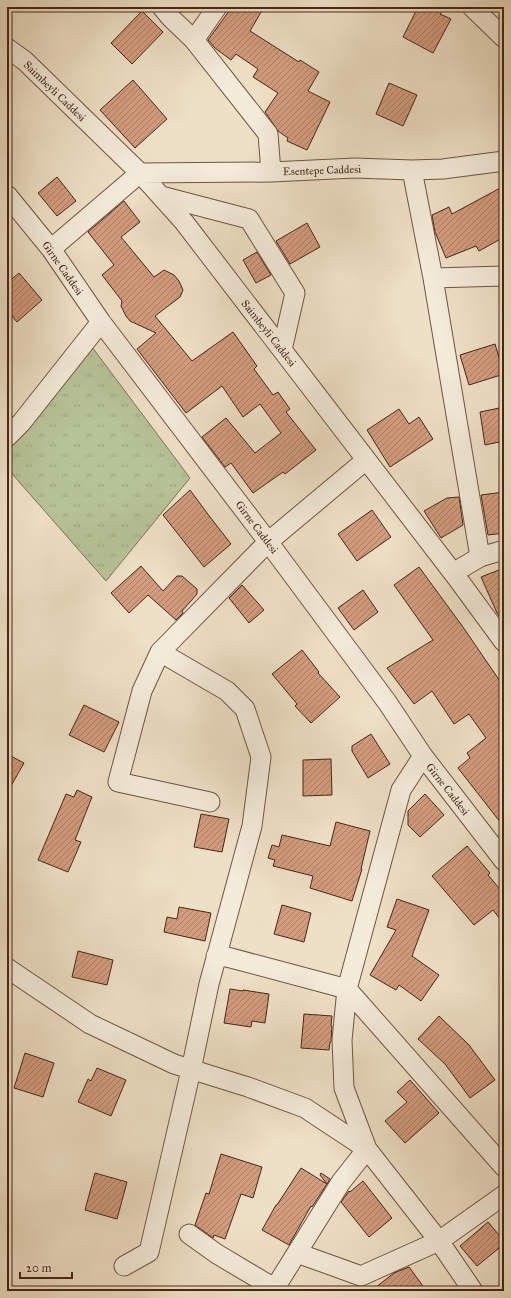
<svg xmlns="http://www.w3.org/2000/svg" width="511" height="1298" viewBox="0 0 511 1298" font-family="'IM FELL Great Primer',serif">
<defs>
<pattern id="park-tufts" width="24" height="20" patternUnits="userSpaceOnUse"><rect width="24" height="20" fill="#b6c397"/><path d="M3 7l-1-3M5 7V3M7 7l1-3M15 17l-1-3M17 17v-4M19 17l1-3" fill="none" stroke="#9ea781"/></pattern>
<pattern id="building-hatch" width="6" height="6" patternUnits="userSpaceOnUse"><rect width="6" height="6" fill="#d29c7e"/><path d="M-1 1l2-2M0 6l6-6M5 7l2-2" fill="none" stroke="#ac7f66"/></pattern>
</defs>
<rect width="100%" height="100%" fill="#eee0c6"/>
<filter id="stains"><feTurbulence type="fractalNoise" baseFrequency=".005" numOctaves="4"/><feColorMatrix values="0 0 0 0 .2 0 0 0 0 .09 0 0 0 0 .02 0 0 0 .5 -.17"/></filter>
<radialGradient id="worn" r=".72"><stop offset=".6" stop-color="#630" stop-opacity="0"/><stop offset="1" stop-color="#630" stop-opacity=".3"/></radialGradient>
<!-- park -->
<path fill="url(#park-tufts)" stroke="#7e7456" d="M92,347L190,478L106,581L7,468V449Z"/>
<!-- building -->
<path fill="url(#building-hatch)" stroke="#472615" d="M232,7H264L250,31L299,62L300,60L319,72L308,91L330,102L307,150L287,141L288,138L278,131L265,112L278,93L253,77L258,69L236,54L231,60L215,48L208,40Z
M418,7H444L440,14L451,19L433,53L403,37Z
M142,11L163,32L132,64L111,43Z
M133,80L167,119L135,148L100,110Z
M389,83L417,95L403,126L376,114Z
M57,177L76,201L57,216L38,193Z
M504,186V237L479,251L476,246L446,258L435,232L432,215L449,207L452,214Z
M124,201L140,222L121,237L154,277L164,270L174,275L179,281L183,290L180,297L155,316L192,361L233,332L257,366L254,369L273,395L278,392L290,409L286,412L316,450L285,474L283,472L253,493L231,463L225,467L202,437L226,418L255,453L281,433L260,404L243,417L222,386L186,413L137,349L156,333L130,321L126,316L121,306L122,301L102,275L114,265L88,232Z
M307,223L320,247L290,264L276,241Z
M257,252L271,275L256,283L243,260Z
M19,273L42,300L17,322L7,310V283Z
M495,344L504,374L469,385L460,355Z
M504,407V441L485,445L480,412Z
M399,409L409,424L419,417L433,439L390,467L367,430Z
M190,490L210,517L231,544L204,567L163,515Z
M504,492V533L488,535L481,495Z
M459,497L463,525L441,538L424,511L447,498Z
M372,510L391,537L357,561L338,534Z
M141,566L163,591L177,576H182L197,589V594L182,611L183,613L176,620L148,595L129,613L111,593Z
M419,567L463,627L504,687V827L458,768L470,758L467,753L486,738L469,714L454,724L432,691L414,704L387,668L433,640L394,585Z
M504,568V623L497,613L481,577Z
M242,585L264,610L249,623L229,598Z
M363,590L378,612L354,630L338,608Z
M302,650L319,672L318,673L340,697L311,723L295,706L297,704L272,674Z
M84,705L119,722L104,752L69,735Z
M371,734L390,764L368,778L352,751V746Z
M7,754L24,763L7,793Z
M331,759L332,795L303,796V760Z
M77,790L92,797L75,840L81,842L68,872L38,860L66,794L74,797Z
M425,794L444,815L420,837L408,825V811Z
M201,814L229,819L222,852L194,847Z
M336,822L370,831L361,869H362L352,901L310,888L313,876L273,866L275,860L268,858L272,845L279,847L282,835L330,846Z
M467,846L490,873L488,875L504,894V924L493,910L474,925L432,876Z
M397,899L429,910L412,956L439,975L421,1001L399,985L396,990L370,975L396,930L387,927Z
M282,905L311,913L304,942L274,934Z
M179,907L211,913L205,941L164,932L167,917L177,919Z
M78,951L113,960L107,985L72,977Z
M230,989L243,991V990L269,994L265,1023L252,1021L251,1027L224,1023Z
M304,1014L332,1016L331,1025L332,1026L331,1042H330L329,1050L301,1048Z
M439,1016L469,1045L495,1080L470,1098L445,1064L418,1039Z
M25,1053L54,1063L43,1097L14,1088Z
M97,1068L126,1080L111,1116L78,1102L88,1079L91,1081Z
M410,1080L439,1113L405,1143L385,1121L407,1102L397,1092Z
M221,1154L262,1167L253,1198L241,1194L225,1239L214,1235L213,1238L195,1225L206,1193L209,1194Z
M301,1168L327,1184L312,1207L311,1206L289,1245L262,1230L276,1205H277Z
M95,1173L127,1182L117,1219L85,1210Z
M321,1173L330,1179L327,1184L320,1175Z
M363,1181L392,1218L369,1237L341,1202L349,1191L350,1192Z
M488,1222L504,1241V1244L477,1266L460,1246Z
M409,1267L423,1286L416,1291H371L394,1273Z"/>
<g fill="none" stroke-linecap="round" stroke-linejoin="round">
<defs>
<path id="minor" d="M162,7L171,18L194,40L268,134L271,172
M472,7L504,38
M194,40L217,7
M7,48L25,61L140,173L184,222L457,578L504,642
M412,170L433,278L480,557
M7,195L51,249L101,322L263,535L387,702L423,756L504,861
M161,196L249,219L295,293L282,350
M51,249L140,173L271,172L355,168L412,170L443,169L504,161
M433,278L504,276
M7,437L21,423L101,322
M453,573L480,557L504,550
M423,756L401,790L347,989L342,1040L344,1088L367,1149L439,1241L473,1291
M210,802L118,782L142,691L160,652L268,542L366,460
M216,956L227,957L347,989L504,1167
M7,968L90,1024L174,1064L248,1087L305,1108L367,1149L341,1182L273,1291
M189,1234L217,1254L274,1288
M297,1253L361,1276L439,1241L504,1195
M124,1266L149,1252L191,1070L209,984L252,826L261,757L245,709L227,691L160,652"/>
</defs>
<!-- minor casing -->
<use href="#minor" stroke="#715441" stroke-width="21"/>
<!-- minor -->
<use href="#minor" stroke="#f4ebda" stroke-width="19"/>
</g>
<g text-anchor="middle" stroke-width="3.5" stroke-linejoin="round" paint-order="stroke">
<!-- street labels -->
<g font-size="11" fill="#472615" stroke="#f4ebda">
<text transform="translate(55 91) rotate(44)" y="4">Saimbeyli Caddesi</text>
<text transform="translate(322 170) rotate(-2)" y="4">Esentepe Caddesi</text>
<text transform="translate(63 268) rotate(55)" y="4">Girne Caddesi</text>
<text transform="translate(269 333) rotate(52)" y="4">Saimbeyli Caddesi</text>
<text transform="translate(257 527) rotate(53)" y="4">Girne Caddesi</text>
<text transform="translate(448 789) rotate(52)" y="4">Girne Caddesi</text>
</g>
</g>
<!-- margin -->
<rect width="511" height="1298" fill="none" stroke="#eee0c6" stroke-width="24"/>
<rect x="8" y="8" width="495" height="1282" fill="none" stroke="#472615" stroke-width="2"/>
<rect x="12" y="12" width="487" height="1274" fill="none" stroke="#472615"/>
<!-- scale -->
<path d="M20 1272v6h52v-6" fill="none" stroke="#472615" stroke-width="2"/>
<text x="26" y="1272" font-size="12" fill="#472615" stroke="#f4ebda" stroke-width="3" paint-order="stroke">20 m</text>
<rect width="100%" height="100%" filter="url(#stains)"/>
<rect width="100%" height="100%" fill="url(#worn)"/>
</svg>
